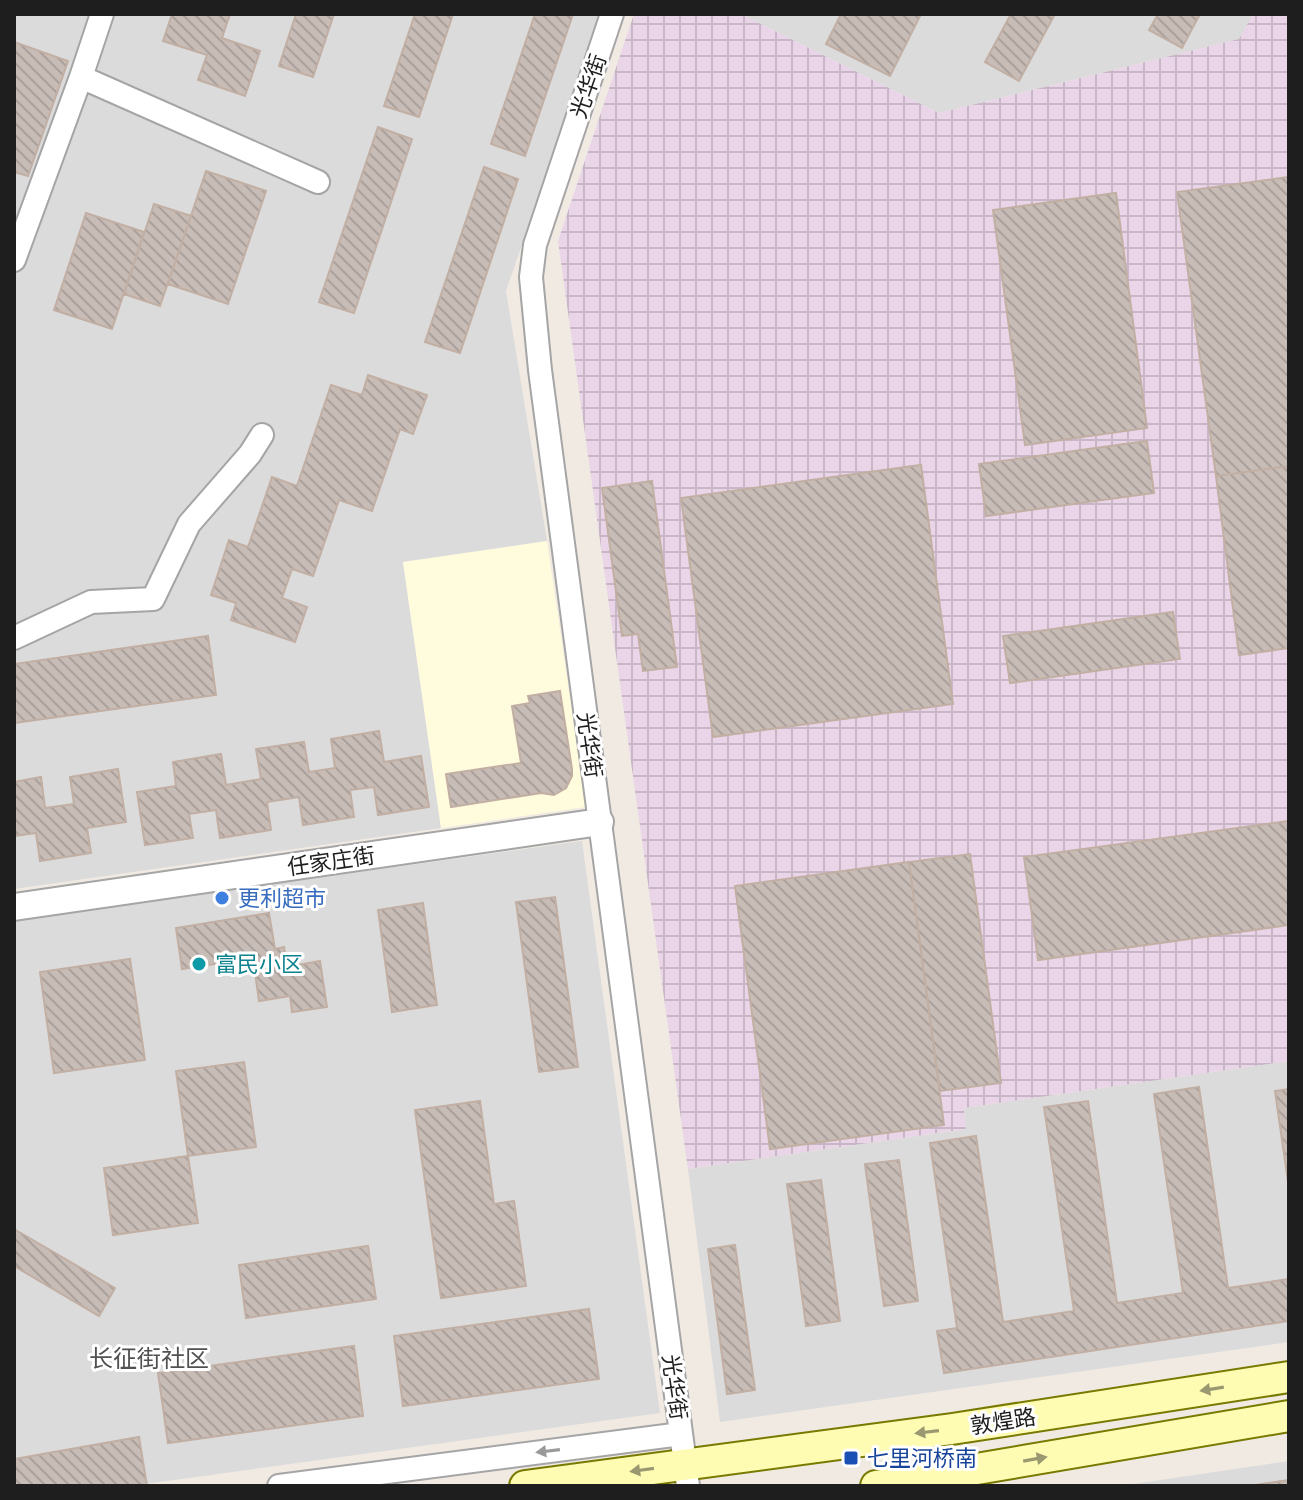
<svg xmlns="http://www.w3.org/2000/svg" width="1303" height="1500" viewBox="0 0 1303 1500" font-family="'Sofia Sans Condensed','Noto Sans SC',sans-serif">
<defs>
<pattern id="industrial-grid" width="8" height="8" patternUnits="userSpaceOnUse" patternTransform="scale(2)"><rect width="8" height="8" fill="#e9d5e7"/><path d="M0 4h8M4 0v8" fill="none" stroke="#c7b6c6"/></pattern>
<pattern id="building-back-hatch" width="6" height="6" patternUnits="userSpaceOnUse" patternTransform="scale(2)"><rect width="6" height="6" fill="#c8bcb6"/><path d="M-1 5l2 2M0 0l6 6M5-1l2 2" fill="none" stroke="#aba19c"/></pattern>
</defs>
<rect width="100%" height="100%" fill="#f0eae3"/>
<!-- residential -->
<path fill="#dcdbdb" d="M14,14H602L506,291L547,541L403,562L441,828L14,889Z
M741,14H1253L1240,39L939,113Z
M582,841L660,1413L131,1486H14V920Z
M1289,1061V1342L720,1422L688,1169L966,1129L964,1108Z
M1289,1461V1486H1120Z"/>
<!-- industrial -->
<path fill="url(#industrial-grid)" d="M634,14H741L939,113L1239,39L1253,14H1289V1061L964,1108L966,1129L688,1169L558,241Z"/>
<!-- education -->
<path fill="#fffcdd" d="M547,541L586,807L441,828L403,562Z"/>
<!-- building -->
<path fill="url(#building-back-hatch)" stroke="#c2afa4" stroke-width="2" d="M172,14H230L222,38L260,51L245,96L198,80L207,55L163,41Z
M296,14H334L313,77L279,66Z
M415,14H453L419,117L384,106Z
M535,14H573L525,156L491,144Z
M841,14H921L890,76L826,44Z
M1011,14H1055L1019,81L985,62Z
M1158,14H1200L1182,48L1149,30Z
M14,42L68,61L28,176L14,172Z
M378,127L412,139L354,313L319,302Z
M484,167L518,179L460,353L425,342Z
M206,171L266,191L228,304L168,284Z
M1289,177V466L1216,476L1177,192Z
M1116,193L1147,428L1025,445L993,210Z
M154,204L191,216L160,306L124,294Z
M86,213L144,232L112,329L54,310Z
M368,375L427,395L413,434L400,429L372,511L339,500L313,576L292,569L282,598L307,607L295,642L231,620L236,603L211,595L229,540L248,547L272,477L297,486L331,385L362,395Z
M1147,441L1154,493L986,516L979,464Z
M921,465L953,704L713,737L681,498Z
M1289,466V648L1239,655L1216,476Z
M652,481L677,667L643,671L638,634L622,636L602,488Z
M1173,612L1180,659L1010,683L1003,636Z
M208,636L216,695L14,723V664Z
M560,691L572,769V776L566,788L554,795L541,793L451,807L446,774L521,763L512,706L530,703L528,696Z
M379,731L384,762L421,756L429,807L378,815L374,787L350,790L354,817L303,825L299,797L267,802L271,830L220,838L216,810L189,814L193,838L145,845L137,792L176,786L173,762L221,754L226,785L261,779L256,749L304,742L309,772L335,768L331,739Z
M118,769L126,822L87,828L91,853L40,861L36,833L14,836V782L41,777L45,808L74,804L70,777Z
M1289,821V925L1038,960L1024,857Z
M970,854L1001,1083L940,1091L909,862Z
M909,862L944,1125L770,1149L735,886Z
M555,897L578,1067L539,1072L516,902Z
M423,903L437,1005L392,1012L378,910Z
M269,913L275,949L284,947L287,967L320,961L327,1007L292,1012L290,996L259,1001L253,958L182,969L176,928Z
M130,959L145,1060L54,1073L40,972Z
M244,1062L256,1147L188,1156L176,1071Z
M1199,1087L1228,1288L1289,1279V1321L944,1373L937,1331L957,1328L930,1143L976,1136L1003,1322L1074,1311L1044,1107L1088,1101L1117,1303L1183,1293L1154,1094Z
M1289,1089V1189L1275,1091Z
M480,1101L494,1204L514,1201L526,1286L441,1298L415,1110Z
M188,1156L198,1223L113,1235L104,1168Z
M899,1160L918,1301L884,1306L865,1164Z
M821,1180L840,1321L806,1326L787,1184Z
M14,1229L115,1288L99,1316L14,1266Z
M735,1245L755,1390L727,1394L708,1249Z
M368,1246L376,1299L246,1318L239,1265Z
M589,1309L599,1379L403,1406L394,1336Z
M354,1346L363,1416L168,1443L158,1373Z
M139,1437L147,1486H14V1459Z
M1289,1480V1486H1248Z"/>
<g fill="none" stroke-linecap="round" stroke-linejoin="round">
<defs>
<path id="minor" d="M102,14L81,77L318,182
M612,14L535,245L531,277L540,370L688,1486
M14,260L81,77
M14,638L91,602L153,599L189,524L250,454L262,435
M279,1486L681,1434"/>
<path id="tertiary" d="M14,907L600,822"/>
<path id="secondary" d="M525,1486L952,1429L1289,1377
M876,1486L1289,1416"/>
</defs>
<!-- minor casing -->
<use href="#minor" stroke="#a5a5a5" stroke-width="26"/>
<!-- tertiary casing -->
<use href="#tertiary" stroke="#a5a5a5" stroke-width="30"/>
<!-- secondary casing -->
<use href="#secondary" stroke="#787a00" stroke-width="34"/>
<!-- minor -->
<use href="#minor" stroke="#fff" stroke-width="22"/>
<!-- tertiary -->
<use href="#tertiary" stroke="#fff" stroke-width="26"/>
<!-- secondary -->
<use href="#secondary" stroke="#fefbb3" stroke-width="30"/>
</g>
<!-- one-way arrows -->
<defs><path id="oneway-solid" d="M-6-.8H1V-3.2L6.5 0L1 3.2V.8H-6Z" transform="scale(2)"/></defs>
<g fill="#999870">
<use href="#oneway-solid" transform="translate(1212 1389) rotate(171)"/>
<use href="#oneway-solid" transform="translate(927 1432) rotate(173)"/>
<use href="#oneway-solid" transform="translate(1035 1459) rotate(-10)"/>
<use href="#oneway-solid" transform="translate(642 1470) rotate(172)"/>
</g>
<use fill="#9a9a9a" href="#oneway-solid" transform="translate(548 1451) rotate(173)"/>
<!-- markers -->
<circle fill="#3f7fe0" stroke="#fff" stroke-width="3" cx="222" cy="898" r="8"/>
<circle fill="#0f9aa8" stroke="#fff" stroke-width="3" cx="199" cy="964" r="8"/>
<rect fill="#1a4fb4" stroke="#fff" stroke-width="3" x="843" y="1450" width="16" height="16" rx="4"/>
<g text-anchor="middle" stroke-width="6" stroke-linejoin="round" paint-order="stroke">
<!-- street labels -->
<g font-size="22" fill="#1e1e1e" stroke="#fff">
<text transform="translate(588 86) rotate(-71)" y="8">光华街</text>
<text transform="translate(590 745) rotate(82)" y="8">光华街</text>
<text transform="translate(331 861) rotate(-8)" y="8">任家庄街</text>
<text transform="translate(675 1387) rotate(82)" y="8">光华街</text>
<text transform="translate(1003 1421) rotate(-9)" y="8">敦煌路</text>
</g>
<!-- shop labels -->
<g font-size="22" fill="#366cbe" stroke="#fff" text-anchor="start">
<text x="238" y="906">更利超市</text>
</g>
<!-- culture labels -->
<g font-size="22" fill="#0d838f" stroke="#fff" text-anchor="start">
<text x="215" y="972">富民小区</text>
</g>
<!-- transit labels -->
<g font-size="22" fill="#164399" stroke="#fff" text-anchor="start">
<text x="867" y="1466">七里河桥南</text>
</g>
<!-- neighbourhood labels -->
<g font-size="24" fill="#515151" stroke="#fff">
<text x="149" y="1367">长征街社区</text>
</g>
</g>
<!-- border -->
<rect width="1303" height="1500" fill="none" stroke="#1e1e1e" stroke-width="32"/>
</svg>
